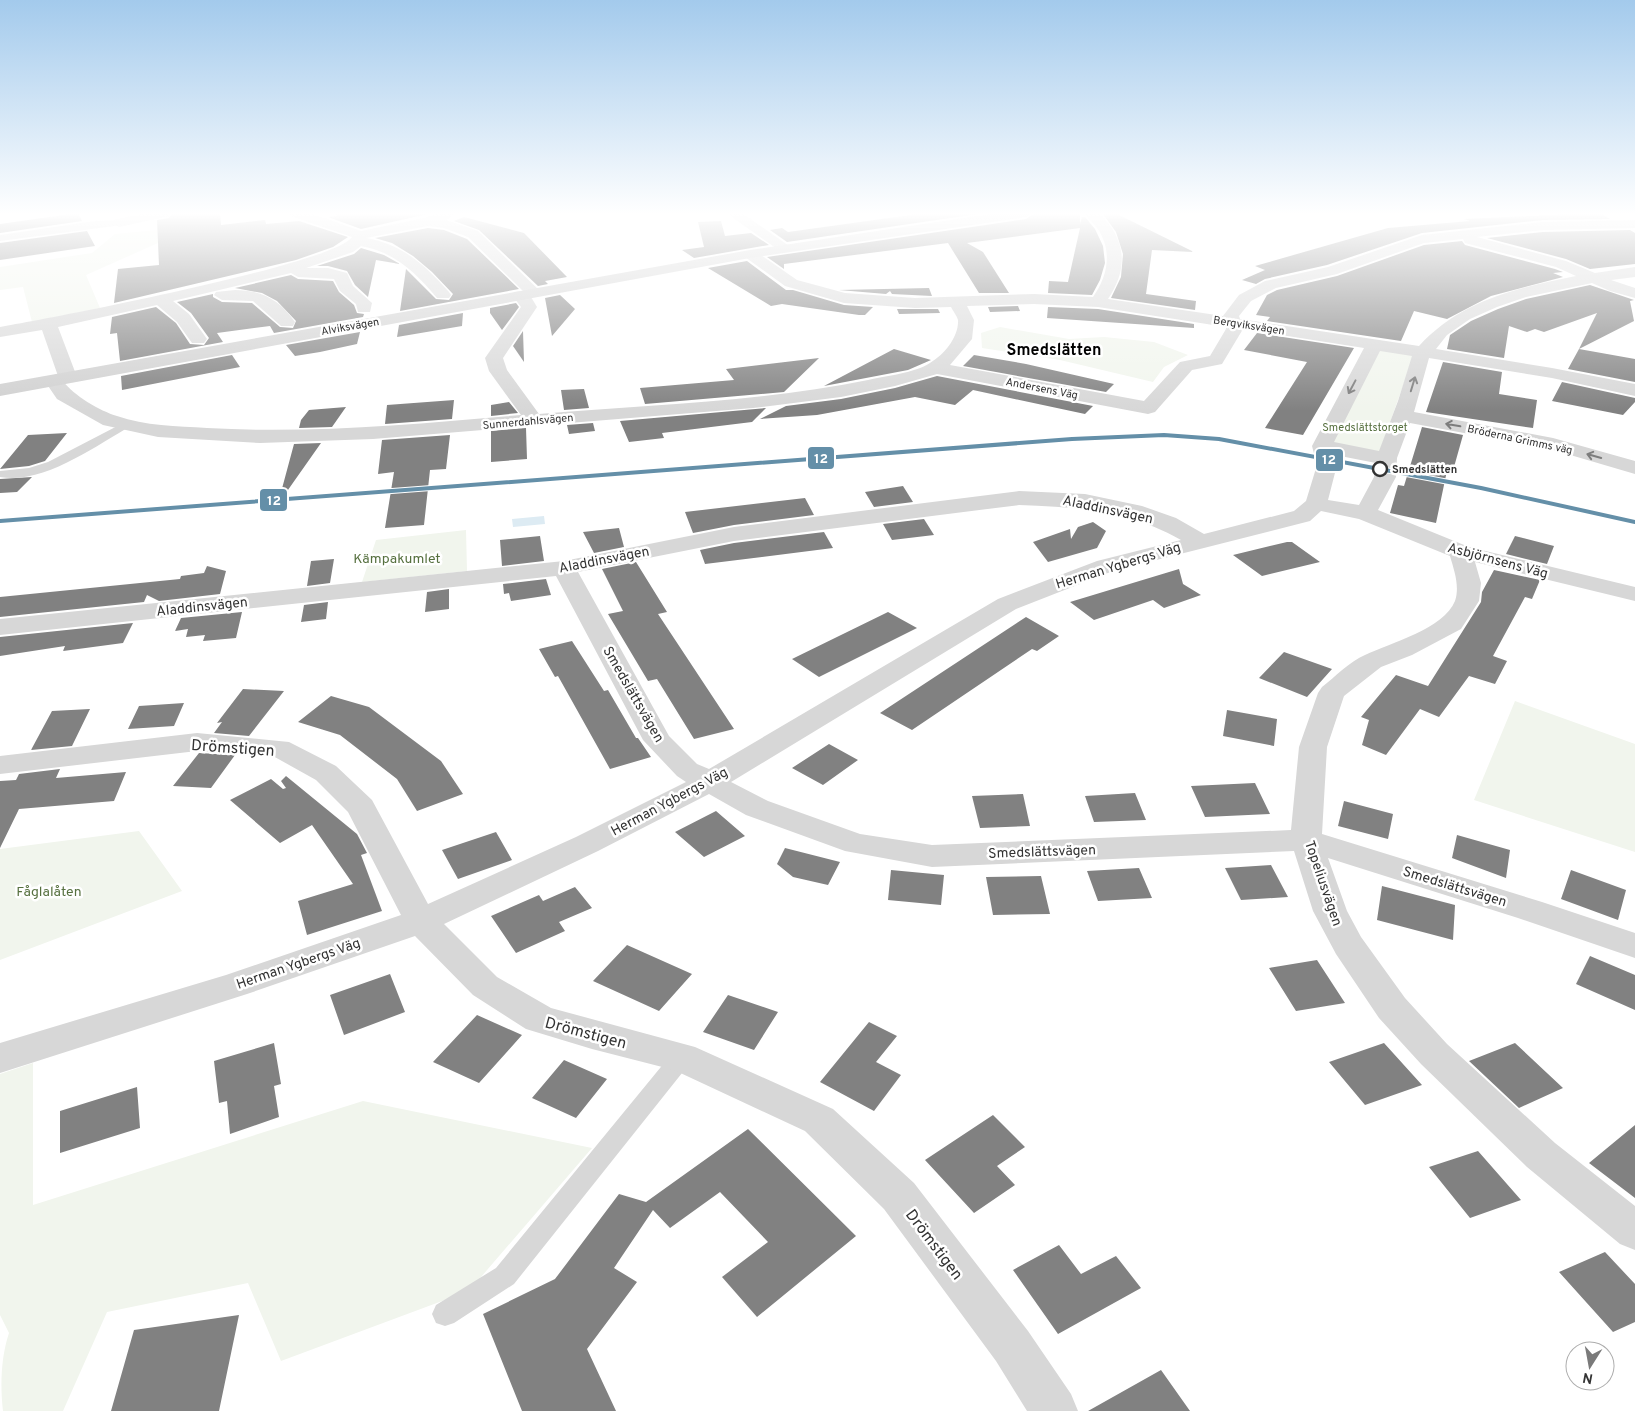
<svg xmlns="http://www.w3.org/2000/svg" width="1635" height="1411" viewBox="0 0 1635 1411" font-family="Overpass,sans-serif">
<rect width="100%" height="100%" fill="#fff"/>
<!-- green -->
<path fill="#f1f5ed" d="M222,224L158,243L86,275L100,308L32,322L23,287L0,290V267L92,253L115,234Z
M1000,327L1069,339L1104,337L1154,342L1188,355L1164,367L1153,382L1060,360L982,348L981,333Z
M1380,350L1414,355L1379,453L1331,444Z
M466,530L467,571L362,582L376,540Z
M1515,701L1635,744V852L1474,800Z
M139,831L182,891L0,960V849Z
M33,1063V1205L363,1101L592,1148L469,1291L281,1361L248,1283L107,1312L63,1411H3C0,1385 1,1357 9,1333L0,1315V1074Z"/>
<!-- water -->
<path fill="#ddebf3" d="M544,516L545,524L513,527L512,519Z"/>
<!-- building -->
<path fill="#818181" d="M78,213L82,221L0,233V224Z
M173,213H220L221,225L265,220L266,224L299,221L348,237L333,247L296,260L114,303L118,269L159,265L157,220L169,218Z
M334,213H432L361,229L328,217L338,216Z
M925,213H984L787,242L770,230L782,228L788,232Z
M1035,213H1080V224L1082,217H1085L1095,229L1103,246L1105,263L1100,280L1092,295L1048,293L1049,281L1068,282L1080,228L967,243L983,252L1009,293H979L948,243L784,264V269L767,257L1026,219Z
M1115,213L1194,252L1152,250L1146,294L1196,301L1195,310L1111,298L1121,277L1123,254L1116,232L1103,214Z
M1600,213L1610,219L1543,220L1422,233L1327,265L1265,279L1256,284L1242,280L1265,270L1255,266L1388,228L1470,221L1464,219Z
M464,217L524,233L567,277L545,281L548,284L538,286L479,230L454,221Z
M721,221L725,236L751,233L769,245L694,258L682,250L704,247L698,222Z
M428,228L444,230L467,239L519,289L400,311L406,269L436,299L449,300L453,294L432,272L413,256L392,243L375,238Z
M1630,230L1635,233V264L1590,269L1566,259L1487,238L1543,232Z
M87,231L95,246L0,260V243Z
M1462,241L1465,245L1555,269L1563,272L1553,273L1563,277L1491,296L1447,319L1414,311L1401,341L1267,321L1270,317L1256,315L1267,295L1277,290L1337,276L1424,245Z
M361,248L384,255L400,264L376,260L368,297L355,285L347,271L328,266H317L354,254Z
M747,261L786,290H793L844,305L873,307L865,315H859L782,304L771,306L708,268Z
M291,275L298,279L333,281L339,292L354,305L357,313L364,314L363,317L274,333L270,326L217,333L223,342L120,361L117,333L110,334L112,317L156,307L176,323L190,344L204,345L209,338L191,313L177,302L213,294V297L222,302L252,303L280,327L293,328L296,321L277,301L262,293L235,288Z
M1590,285L1634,300L1630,301L1634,321L1579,349L1597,313L1544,332L1535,329L1527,332L1509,326L1504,358L1447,349L1450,335L1471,321L1498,309L1526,299Z
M929,288L932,296L892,294L890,291L886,294L839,290Z
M560,295L575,309L552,336L545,298Z
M516,303L519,307L502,330L490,313V308Z
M1018,306L1020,311L990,312L988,307Z
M1048,307L1098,309L1194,324V328L1047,318Z
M897,309H938L940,313L899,314Z
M463,313L462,326L397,337L399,325Z
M523,331L524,362L513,346Z
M360,332L357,344L320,352L295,356L286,345Z
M1257,333L1354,348L1303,435L1265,428L1307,362L1244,350Z
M894,349L931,360L908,370L824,386Z
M1579,349L1635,359V382L1568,369Z
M232,355L240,367L122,390L121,376Z
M974,355L1026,364L1114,384L1106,392L963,366Z
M819,358L784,392L645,404L640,388L734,380L726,369Z
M1443,362L1502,372L1499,394L1537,400L1533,428L1426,412Z
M937,376L1093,406L1085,414L973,390L955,405L915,397L817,415L760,419L786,406L841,399L895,388Z
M1562,382L1635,398V402L1623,415L1552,401Z
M584,389L589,408L564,410L561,390Z
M454,400L452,419L385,424L387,405Z
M509,402L518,413L491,416V405Z
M346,407L332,427L299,428L301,420L309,410Z
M766,408L752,422L662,433L664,438L629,442L620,421Z
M593,423L595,431L569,434L567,425Z
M1422,427L1463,435L1454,467L1448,466L1436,523L1390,513L1398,485L1404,486Z
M526,428L527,459L491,462V431Z
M67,433L45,461L29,466L0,469L28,435Z
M450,435L446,469L430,470L424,525L385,528L394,472L378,474L382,440Z
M321,443L283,497L280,496L294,444Z
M32,477L17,492L0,493V479Z
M903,486L913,502L874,507L865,492Z
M805,498L814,515L734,525L693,533L685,512Z
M924,519L934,535L892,540L883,524Z
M1093,522L1106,531L1097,548L1048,562L1033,542L1070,529L1071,539L1078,527Z
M619,528L624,547L594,553L583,532Z
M824,532L833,548L705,564L700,550L734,543Z
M540,536L544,561L502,566L500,540Z
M1515,536L1554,546L1547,564L1506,554Z
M1287,542H1292L1320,562L1262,576L1233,555Z
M334,559L330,583L307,586L311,561Z
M636,562L667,612L658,614L734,729L694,739L657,679L648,681L608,614L623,611L602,569Z
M207,566L226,571L220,594L159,601L147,595L144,602L0,617V597L180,579L181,576L204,573Z
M1179,569L1183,584L1201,595L1164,608L1153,600L1094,620L1070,602Z
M1494,570L1540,580L1532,599L1525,597L1493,656L1507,661L1495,684L1469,676L1439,717L1420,709L1386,755L1362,745L1369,720L1361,717L1396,675L1428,686L1481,602L1482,592Z
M546,579L551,595L511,601L509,593L504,594L503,584Z
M449,589V609L425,612L427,592Z
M328,602L326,619L301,622L304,605Z
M242,612L236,638L203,641L205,635L186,637L188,629L175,631L181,618Z
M888,612L917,628L819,677L792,659Z
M1026,617L1059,636L1037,651L1032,649L912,730L880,713Z
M133,623L123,643L63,651L65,646L0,656V637Z
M572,641L604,691L608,690L636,738H638L651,757L610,769L558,676L555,677L539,649Z
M1284,652L1332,669L1307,697L1259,678Z
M243,689L284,691L249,736L214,733L222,722L217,723Z
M331,696L369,707L441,761L463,794L417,811L397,779L340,735L298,722Z
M184,703L174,726L128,729L139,706Z
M90,709L72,746L31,750L52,711Z
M1227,710L1277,719L1274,746L1223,736Z
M829,744L858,760L823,785L792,768Z
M199,753L235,755L211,788L173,786Z
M60,769L56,778L126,772L114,801L19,809L0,848V781L16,780L19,774Z
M286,776L357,834L367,853L361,855L382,911L307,935L298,901L353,884L312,825L280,843L230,800L271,779L283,789L286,788L281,781Z
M1255,783L1270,814L1205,817L1191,786Z
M1135,793L1146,820L1094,822L1085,796Z
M1023,794L1030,826L980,828L972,796Z
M1344,801L1393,814L1388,839L1338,826Z
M716,811L745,836L704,857L675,832Z
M496,832L512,860L458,879L442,850Z
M1457,835L1510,850L1506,878L1452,858Z
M785,848L840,862L828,885L793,877L777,864Z
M1271,865L1288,897L1241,900L1225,868Z
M1139,868L1152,898L1098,901L1087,871Z
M891,870L944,875L941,905L888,900Z
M1571,870L1626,890L1618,920L1561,899Z
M1041,876L1050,914L993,915L986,877Z
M1382,886L1455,905L1453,940L1377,920Z
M575,887L592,908L559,922L565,931L516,953L491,916L539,895L543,901Z
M627,945L692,974L659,1011L593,981Z
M1590,956L1635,975V1010L1576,984Z
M1317,960L1345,1003L1296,1011L1269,968Z
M390,974L405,1012L344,1035L330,995Z
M728,995L778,1012L754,1050L703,1032Z
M477,1015L522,1035L479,1083L433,1062Z
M869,1022L897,1036L876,1062L901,1075L874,1111L820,1082Z
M274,1043L281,1084L274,1086L279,1117L230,1134L227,1101L219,1103L214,1061Z
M1384,1043L1422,1085L1365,1105L1329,1062Z
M1515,1043L1563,1088L1519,1108L1469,1061Z
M564,1060L607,1079L576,1118L532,1098Z
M137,1087L140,1128L60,1153V1111Z
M993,1115L1025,1147L997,1166L1015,1185L974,1213L925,1160Z
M1635,1125V1198L1589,1163Z
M748,1129L856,1236L757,1317L722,1277L768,1242L720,1192L670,1228L653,1210L614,1268L637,1282L587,1349L616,1411H522L483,1314L555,1279L619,1194L646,1202Z
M1478,1151L1521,1200L1470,1218L1429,1167Z
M1059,1245L1081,1274L1116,1256L1141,1288L1058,1334L1013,1270Z
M1605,1252L1635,1284V1322L1613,1332L1559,1272Z
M239,1315L219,1411H111L134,1330Z
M1161,1370L1190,1411H1088Z"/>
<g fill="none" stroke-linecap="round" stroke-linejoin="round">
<!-- lane -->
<path fill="#d7d7d7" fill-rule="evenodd" d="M119,220L122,221V225L0,241V235L95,221Z
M127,421L131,422V426C95,446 43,485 0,477V471L29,468L48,462Z
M682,1048L690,1051L693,1057L690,1063L514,1284L454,1323L445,1326L436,1323L432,1314L436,1305L496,1268L674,1051Z"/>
<!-- street -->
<path fill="#d7d7d7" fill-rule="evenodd" d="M145,213H171L169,216L119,227L112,223L114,220Z
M289,213H310L361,231L424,218L438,213H457L446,220L478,231L542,293L540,296L531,297L537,307L503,358L507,370L539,414C648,405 760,402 868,380C885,376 915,373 930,363C944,355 959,337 958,320C957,316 953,311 951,307L915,308L844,303L785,286L745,257L743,254L745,251H755L797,280L845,293L915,298L1034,294L1093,297C1108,276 1113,250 1097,228C1093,223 1088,218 1084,213H1099C1126,239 1129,268 1108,299L1223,316L1239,295L1265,281L1328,267L1422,235L1543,222L1635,220V228L1543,230L1477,237L1566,261L1595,273L1635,267V277L1611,280L1635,288V298L1610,291L1592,283L1526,297L1497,307L1470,319L1447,335L1436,349L1552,368L1635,384V396L1552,378L1429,358L1414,412L1553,438L1635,461V474L1550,449L1410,423L1397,458L1396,477L1378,510L1469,547L1635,587V601L1475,562L1481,583L1479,601L1461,629L1412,655L1381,667L1344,696L1327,747L1322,834L1542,902L1635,933V958L1518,918L1328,858L1347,911L1361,937L1405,998L1447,1044L1555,1143L1635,1206V1250L1620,1244L1527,1167L1421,1064L1379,1018L1336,954L1313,911L1294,851L932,867L845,851L746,815L709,794L598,851L444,924L497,977L551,1008L695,1047L833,1109L914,1183L1028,1331L1071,1394L1078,1411H1027L996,1361L884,1209L805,1131L674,1070L592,1049L526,1029L473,995L415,936L247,994L0,1073V1043L226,975L401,915L348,812L316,780L273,756L197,751L0,774V756L197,733L289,742L336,766L372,800L428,904L576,837L686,782L677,776L643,740L556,576L0,635V619L564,561L734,527L1019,491L1085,494L1142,506L1176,518L1204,534L1294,511L1306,501L1317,465L1312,446L1364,348L1243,329L1222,364L1192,370L1155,412L1148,414L937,374L895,386L841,397L753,408L373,439L260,443L158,437L103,425L57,399L44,380L46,376H58L42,330L0,337V327C47,319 335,264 352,237L291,216ZM428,226L444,228L468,237L523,291L514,292L512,295L521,307L485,358L489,371L521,415C416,424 311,434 207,428C177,426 145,426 117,416C100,411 73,395 63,381H74L77,377L58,327L157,305L177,322L192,343H204L207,339L189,314L173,301L291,273L298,277L334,279L340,291L356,304L358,312H370L372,303L353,286L347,273L328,268H306L353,252L361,246C395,252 416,273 437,298H449L451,295L449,292C425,265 402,244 366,238ZM1463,239L1465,243L1556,267L1576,276C1517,288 1461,300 1419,346L1240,319L1239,316L1251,301L1276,288L1337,274L1424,243ZM1034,304L1098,307L1226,327V329L1210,356L1180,362L1144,401L950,365L972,339L974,320L967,306ZM1380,351L1412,356L1398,401L1379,451L1334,442ZM1335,455L1376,463L1374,477L1359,505L1328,500L1337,465ZM1019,505C1078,507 1128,510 1181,540L1097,561L998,599L709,769L697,764L669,736L578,572L734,541ZM1321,511L1359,519L1450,556C1454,570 1460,586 1455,601C1444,629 1390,643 1365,655C1350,661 1335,677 1322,687L1318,693L1299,747L1291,830L932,845L860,834L768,801L731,782L1016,609L1113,571L1310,521Z
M726,213H742L792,248L785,252L780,251Z
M235,290C261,290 280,300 295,322L293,326H281L253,301L222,300L214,295L216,292Z"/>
<!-- secondary -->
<path fill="#d0d0d0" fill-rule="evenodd" d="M997,213H1033L1026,217L750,258L0,396V384L750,250Z"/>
<defs>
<path id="tram-1" d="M0,521L1072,439L1164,435L1219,439L1481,488L1635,522"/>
</defs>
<!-- tram-1 casing -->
<use href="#tram-1" stroke="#fff" stroke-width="6"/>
<!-- tram-1 -->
<use href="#tram-1" stroke="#648fa8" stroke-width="4"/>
</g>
<!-- one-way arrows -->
<defs><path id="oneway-shaft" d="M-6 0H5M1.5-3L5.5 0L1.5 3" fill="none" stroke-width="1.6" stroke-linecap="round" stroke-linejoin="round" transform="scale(1.25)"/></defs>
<g stroke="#7d7d7d">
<use href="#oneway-shaft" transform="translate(1413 384) rotate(-73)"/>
<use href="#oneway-shaft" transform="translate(1352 387) rotate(118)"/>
<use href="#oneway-shaft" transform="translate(1453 425) rotate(-170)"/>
<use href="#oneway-shaft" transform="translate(1594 456) rotate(-164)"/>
</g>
<!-- sky -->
<linearGradient id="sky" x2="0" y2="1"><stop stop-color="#a3caec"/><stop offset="0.52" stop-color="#fff"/><stop offset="1" stop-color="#fff" stop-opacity="0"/></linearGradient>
<rect width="1635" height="411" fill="url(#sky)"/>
<!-- markers -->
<circle fill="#fff" stroke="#333" stroke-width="2.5" cx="1380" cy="469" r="7"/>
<g text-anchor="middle" stroke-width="5" stroke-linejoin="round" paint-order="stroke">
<!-- far-street labels -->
<g font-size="11" fill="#333" stroke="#fff">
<text transform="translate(1249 325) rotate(9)" y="4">Bergviksvägen</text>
<text transform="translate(350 326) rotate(-10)" y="4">Alviksvägen</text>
<text transform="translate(1042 388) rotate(11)" y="4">Andersens Väg</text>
<text transform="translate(528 421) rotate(-5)" y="4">Sunnerdahlsvägen</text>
<text transform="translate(1520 439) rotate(12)" y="4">Bröderna Grimms väg</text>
</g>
<!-- far-park labels -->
<g font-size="11" fill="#56703f" stroke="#fff">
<text x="1365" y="431">Smedslättstorget</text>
</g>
<!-- far-stop labels -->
<g font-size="11" font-weight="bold" fill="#333" stroke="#fff" text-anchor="start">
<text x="1392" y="473">Smedslätten</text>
</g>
<!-- street labels -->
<g font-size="14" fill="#333" stroke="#fff">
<text transform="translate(1108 509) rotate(12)" y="5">Aladdinsvägen</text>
<text transform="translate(604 559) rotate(-11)" y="5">Aladdinsvägen</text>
<text transform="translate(1498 560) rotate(15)" y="5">Asbjörnsens Väg</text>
<text transform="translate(1118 565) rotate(-17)" y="5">Herman Ygbergs Väg</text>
<text transform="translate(202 606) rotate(-6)" y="5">Aladdinsvägen</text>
<text transform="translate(634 694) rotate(60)" y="5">Smedslättsvägen</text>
<text transform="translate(669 801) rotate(-28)" y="5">Herman Ygbergs Väg</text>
<text transform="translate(1042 851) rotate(-2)" y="5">Smedslättsvägen</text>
<text transform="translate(1324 883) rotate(71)" y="5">Topeliusvägen</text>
<text transform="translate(1455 886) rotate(17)" y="5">Smedslättsvägen</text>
<text transform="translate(298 963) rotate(-19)" y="5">Herman Ygbergs Väg</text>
</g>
<!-- park labels -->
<g font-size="14" fill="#56703f" stroke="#fff">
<text x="397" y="563">Kämpakumlet</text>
<text x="49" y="896">Fåglalåten</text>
</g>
<!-- far-district labels -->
<g font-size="16" font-weight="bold" fill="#000" stroke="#fff">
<text x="1054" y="355">Smedslätten</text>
</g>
<!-- near-street labels -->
<g font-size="16" fill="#333" stroke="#fff">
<text transform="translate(233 747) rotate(4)" y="6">Drömstigen</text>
<text transform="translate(586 1032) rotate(15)" y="6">Drömstigen</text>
<text transform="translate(935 1244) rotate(53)" y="6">Drömstigen</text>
</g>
</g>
<g stroke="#fff" stroke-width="2">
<rect x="807" y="446" width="28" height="24" rx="5" fill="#648fa8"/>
<rect x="1315" y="448" width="29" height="24" rx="5" fill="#648fa8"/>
<rect x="259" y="488" width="29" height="24" rx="5" fill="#648fa8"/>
</g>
<g font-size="14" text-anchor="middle" font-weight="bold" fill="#fff">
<text x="821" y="463">12</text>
<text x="1329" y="464">12</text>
<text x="274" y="505">12</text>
</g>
<!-- north arrow -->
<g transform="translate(1590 1366) rotate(191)"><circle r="24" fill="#ffffff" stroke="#adadad"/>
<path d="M0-4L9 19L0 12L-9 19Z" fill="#7a7a7a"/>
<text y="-8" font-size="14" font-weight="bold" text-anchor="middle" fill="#333333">N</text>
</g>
</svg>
